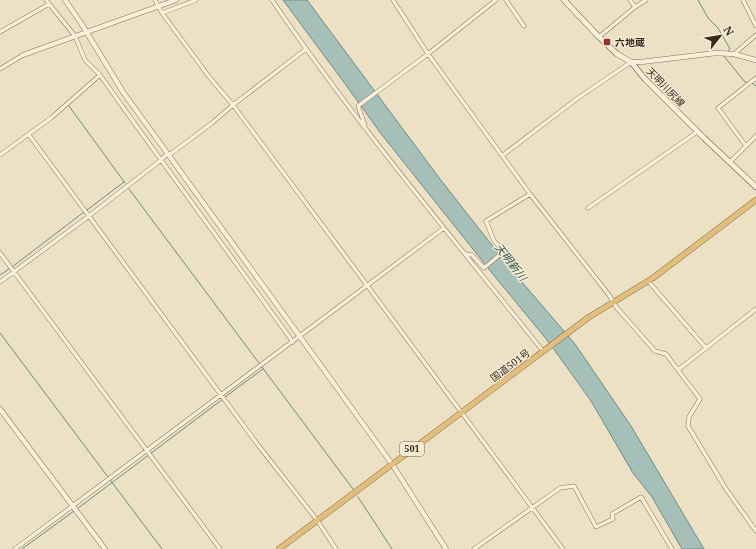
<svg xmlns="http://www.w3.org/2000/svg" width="756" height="549" viewBox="0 0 756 549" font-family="'Noto Serif','Noto Sans JP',serif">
<rect width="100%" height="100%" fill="#ece1c4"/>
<!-- water -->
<path fill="#a6bfb9" stroke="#6d8d86" d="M283,0H307L440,179L509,267L575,344L631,426L704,549H682L652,497L633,473L591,401L566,366L547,340L496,278L382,135L343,81Z"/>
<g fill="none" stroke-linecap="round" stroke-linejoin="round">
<!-- stream -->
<path stroke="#6d8d86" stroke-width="1" d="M698,0L708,18L718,28L730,49L727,52
M723,55L745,82L749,83
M752,83L756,86
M69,106L125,183
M129,189L353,489
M87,210L124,182
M12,267L84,212
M0,275L9,269
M0,333L162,549
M225,397L263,369
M358,497L392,549
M77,509L223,399
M22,549L74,511"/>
<defs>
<path id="minor" d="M46,0L75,36L85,60L100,75L140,131L293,342
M155,0L162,13L210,78L233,105L563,549
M272,0C355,122 451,236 543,351
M393,0L428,54L530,194L609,295L617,308L655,351L666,354L678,370L700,399L689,417L688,426L726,489L756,531
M506,0L524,26
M630,0L635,7
M743,0L756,26
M162,13L196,0
M0,32L49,4
M599,37L635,7L646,0
M734,54L756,35
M0,69L23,55
M365,125L358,106L428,54L496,0
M29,135L258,445L317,520L336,549
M746,146L718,108L756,78
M0,155L51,118L100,75
M503,155L578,98L631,62
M730,162L756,136
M588,208L697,132
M0,253L220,549
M466,254L472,255L484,268L502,253L499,246L494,241L486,221L530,194
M648,281L706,348
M0,282L89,216L161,160L167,154L172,153L212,123L233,105L306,49
M678,370L756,309
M15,549L444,228
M474,549L560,488L574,486L596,527L613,519L612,514L641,497L672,549"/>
<path id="tertiary" d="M65,0L81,23L123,92L392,464L446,549
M23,55L176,0
M631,62H641L716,53L734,54L756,60
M0,409L105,549"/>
<path id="secondary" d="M564,0L599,37L617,54L631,62L645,79L704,138L756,187"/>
<path id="trunk" d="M279,549L589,317L653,278L756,200"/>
</defs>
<!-- minor casing -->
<use href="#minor" stroke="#86735b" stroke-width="4.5"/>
<!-- tertiary casing -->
<use href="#tertiary" stroke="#86735b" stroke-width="5.5"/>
<!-- secondary casing -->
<use href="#secondary" stroke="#68543f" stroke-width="6"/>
<!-- trunk casing -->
<use href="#trunk" stroke="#54422f" stroke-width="6"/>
<!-- minor -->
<use href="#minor" stroke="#f7efd7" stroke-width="3.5"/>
<!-- tertiary -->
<use href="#tertiary" stroke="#f7efd7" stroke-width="4.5"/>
<!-- secondary -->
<use href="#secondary" stroke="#f7efd7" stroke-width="5"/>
<!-- trunk -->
<use href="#trunk" stroke="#e2be7c" stroke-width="5.5"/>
</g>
<!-- markers -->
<rect fill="#92312e" stroke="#f4ebd3" stroke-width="1.5" x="603" y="38" width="8" height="8" rx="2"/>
<g text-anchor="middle" stroke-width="3" stroke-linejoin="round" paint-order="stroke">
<!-- shield labels -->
<rect fill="#f4ebd3" stroke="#706555" stroke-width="1" x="400" y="442" width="24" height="14" rx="3"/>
<g font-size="9" font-weight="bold" fill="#372b1f">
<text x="412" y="452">501</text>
</g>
<!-- poi labels -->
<g font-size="10" font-weight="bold" fill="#372b1f" stroke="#f4ebd3" text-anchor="start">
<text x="615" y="46">六地蔵</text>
</g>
<!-- street labels -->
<g font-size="10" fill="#372b1f" stroke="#f4ebd3">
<text transform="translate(666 87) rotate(46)" y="4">天明川尻線</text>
<text transform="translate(510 365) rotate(-37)" y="4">国道501号</text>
</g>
<!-- water labels -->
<g font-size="11" font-style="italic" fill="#2f5654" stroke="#f4ebd3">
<text transform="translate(511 262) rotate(52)" y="4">天明新川</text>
</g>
</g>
<!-- north arrow -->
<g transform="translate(720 36) rotate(59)" stroke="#f4ebd3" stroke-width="3" paint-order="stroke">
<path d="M0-3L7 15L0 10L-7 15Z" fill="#372b1f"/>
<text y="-6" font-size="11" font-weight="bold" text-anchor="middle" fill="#372b1f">N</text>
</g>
</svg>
